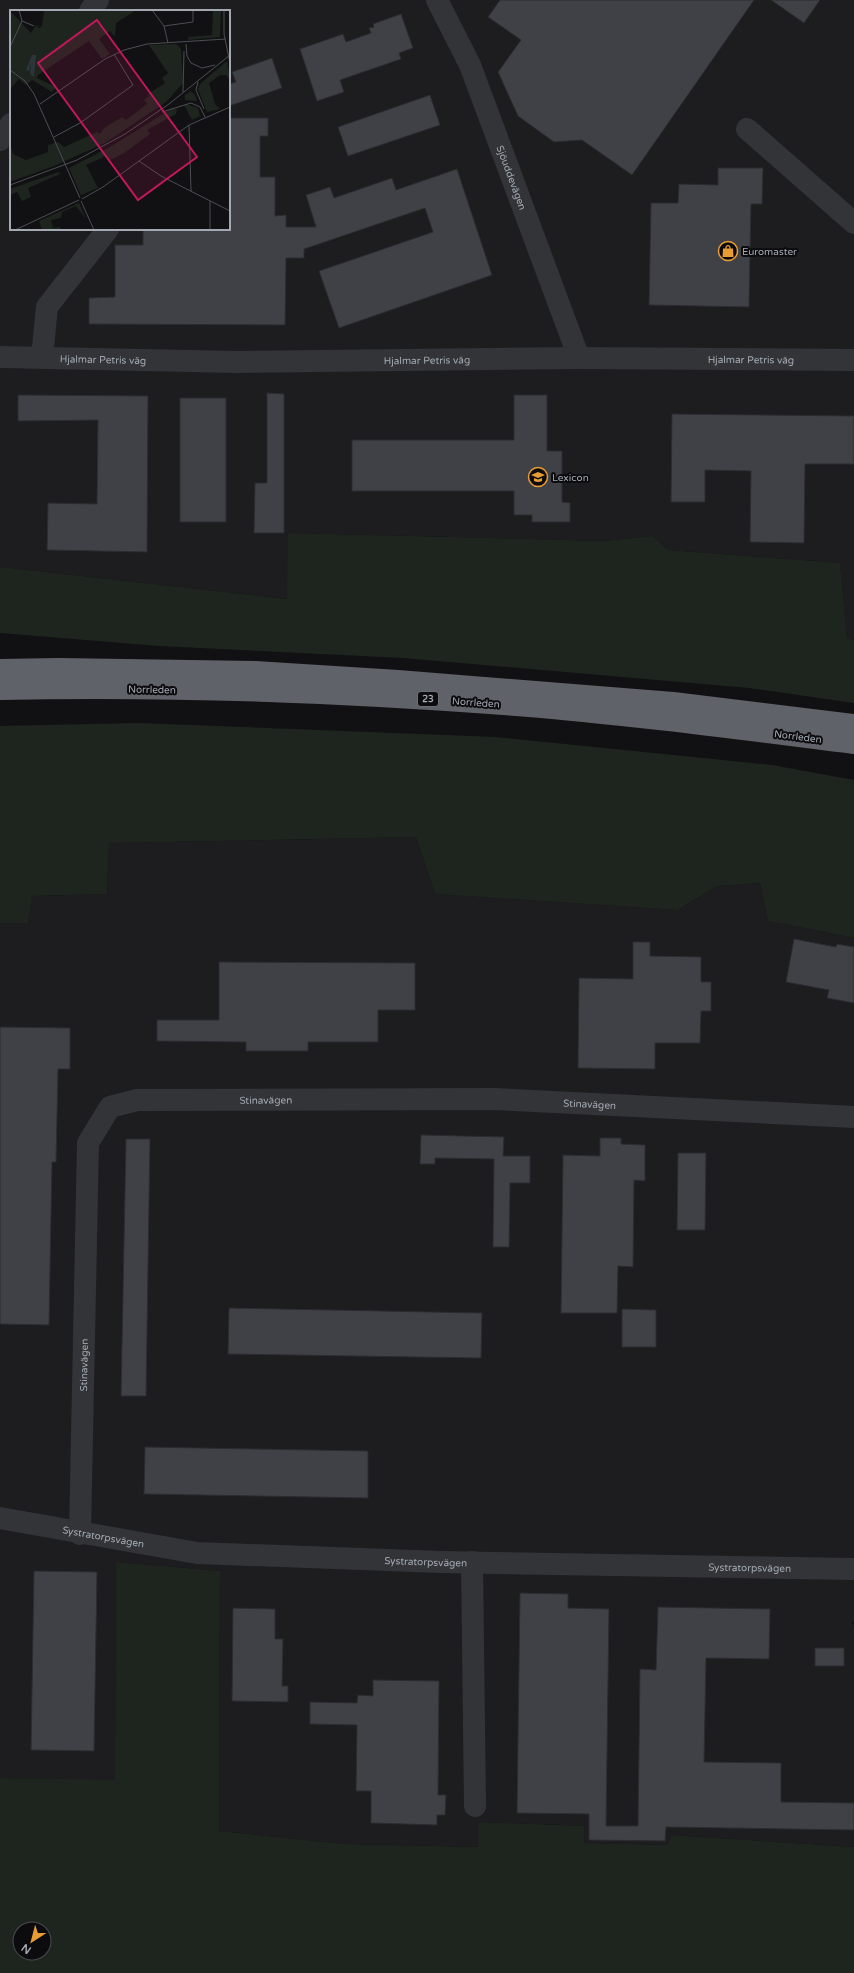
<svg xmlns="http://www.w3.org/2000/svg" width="854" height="1973" viewBox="0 0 854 1973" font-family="'Varela Round',sans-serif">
<rect width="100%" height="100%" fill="#111113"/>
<!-- built -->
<path fill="#1d1d20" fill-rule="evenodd" d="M0,0H854V640L847,639L840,563L668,550L653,536L604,541L288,533V599L0,567ZM11,11H229V229H11Z
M416,837L435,894L677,910L718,886L760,883L768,921L854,938V1622H852L854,1626V1847L671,1835L669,1845L584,1843V1826L480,1822L478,1847L344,1844L219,1831L220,1571L116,1562L115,1781L0,1778V923H28L31,896L107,894L109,843Z"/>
<!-- green -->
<path fill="#1e251e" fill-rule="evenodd" d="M288,533L604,541L653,536L668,550L840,563L847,638L854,640V703L749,688L403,658L159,646L0,633V567L287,599Z
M139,723L496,737L772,765L854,780V938L768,921L760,883L718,886L677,910L435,894L416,837L109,843L107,894L32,896L28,923H0V726Z
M116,1562L220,1571L219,1831L344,1844L478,1847L479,1822L584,1826V1843L668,1845L671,1835L854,1847V1973H0V1778L115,1780ZM20,1929H44V1953H20Z"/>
<!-- building -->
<path fill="#404146" stroke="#2b2c2f" d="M500,0H754L632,175L582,140L554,142L518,116L498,72L521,40L488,17Z
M771,0H820L804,23Z
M401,14L413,48L399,53L401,59L340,80L344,92L317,101L300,49L343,34L346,42L371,33L369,28L374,27L373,24Z
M272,58L282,88L229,106V84L236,82L232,72Z
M430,95L440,125L348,156L338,127Z
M229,118H268V136H260V177H275V216L286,215V227H316L306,195L330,187L334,198L392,178L396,190L457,169L492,275L339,328L319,271L433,232L425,208L304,249V258H286L285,325L89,324V298L115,297V245H143V229H229Z
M718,168H763L762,204H751L749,307L649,305L651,203H678L679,184L718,185Z
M267,393L284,394V533H254L255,483H267Z
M18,395L148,396L147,552L47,550L48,503L97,504L98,420L18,421Z
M514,395H547V451H562V502L570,503V522H532V515H514V491H352V440H514Z
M180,398H226V522H180Z
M672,414L854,416V464H805L804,543L750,542L751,471L705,470V502H671Z
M794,939L836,947L837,944L854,947V1003L827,998L829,990L786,982Z
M633,942H650V956L701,957V982H711V1011H701L700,1043H655V1069L578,1068L579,978L633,979Z
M219,962L415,963V1010H378V1042H308V1051H246V1042L157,1041V1020H219Z
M0,1027L70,1028V1069H58L56,1162H52L49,1325L0,1324Z
M421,1135L504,1137L503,1156H530V1183H510L509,1247H493L494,1159L435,1158V1164H420Z
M600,1138H621V1144L645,1145V1181L634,1180L633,1267L618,1266L617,1313H561L563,1155L600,1156Z
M126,1139H150L146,1396H121Z
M678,1153H706L705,1230H677Z
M229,1308L482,1313L481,1358L228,1354Z
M622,1309L656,1310V1347H622Z
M145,1447L368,1451V1498L144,1494Z
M34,1571L97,1572L94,1751L31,1750Z
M520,1593L568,1594V1608L609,1609L606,1826H638L640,1669L656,1670L658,1607L770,1609L769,1659L706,1658L704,1762L781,1763V1802L854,1803V1830L666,1827L665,1841L589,1840V1814L517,1813Z
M233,1608L275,1609V1639H283L282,1686H288V1702L232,1701Z
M815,1648H844V1666H815Z
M373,1680L439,1681L438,1795H446L445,1815H437V1825L371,1823V1791H356L357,1725L310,1724V1702L357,1703L358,1695L373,1696Z"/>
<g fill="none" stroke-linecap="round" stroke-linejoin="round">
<!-- minor -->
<g stroke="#323437" stroke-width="22">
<path id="s1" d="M437,0L470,65L579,358"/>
<path d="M90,11L98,0"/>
<path d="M747,129L854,223"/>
<path d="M0,140L11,124"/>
<path id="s2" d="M0,357L238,362L579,358L854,360"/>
<path d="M42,357L47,307L108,229"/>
<path id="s3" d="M0,1518L197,1553L441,1562L854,1569"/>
<path id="s4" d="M80,1534L88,1143L110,1107L137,1100L495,1099L854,1117"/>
<path d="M472,1562L475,1806"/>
</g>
<!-- highway -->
<path stroke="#5f6268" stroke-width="22" d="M0,670L59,669L255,672L398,681L673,703L854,725
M0,689C172,685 345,692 516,705C629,714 742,729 854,743"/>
</g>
<!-- icons -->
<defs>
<symbol id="shop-ring" viewBox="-11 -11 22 22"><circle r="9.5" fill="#0c0c0e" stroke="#e89d34" stroke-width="1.5"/><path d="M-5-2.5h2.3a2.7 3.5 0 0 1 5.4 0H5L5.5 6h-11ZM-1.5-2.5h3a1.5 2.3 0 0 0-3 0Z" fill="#e89d34"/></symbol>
<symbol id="school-ring" viewBox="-11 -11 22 22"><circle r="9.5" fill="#0c0c0e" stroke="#e89d34" stroke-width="1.5"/><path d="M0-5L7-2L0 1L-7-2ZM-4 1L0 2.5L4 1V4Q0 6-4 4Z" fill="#e89d34"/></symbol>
</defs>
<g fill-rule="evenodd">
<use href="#shop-ring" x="717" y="240" width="22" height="22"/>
<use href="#school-ring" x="527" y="466" width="22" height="22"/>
</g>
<g text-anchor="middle" stroke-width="4" stroke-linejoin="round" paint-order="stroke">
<!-- shield labels -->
<rect fill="#0c0c0e" stroke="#767a82" stroke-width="1" x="418" y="692" width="20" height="14" rx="3"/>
<g font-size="9" font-weight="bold" fill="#a3a9b3">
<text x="428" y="702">23</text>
</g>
<!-- street labels -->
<g font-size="10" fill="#a3a9b3" stroke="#0c0c0e">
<text dy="4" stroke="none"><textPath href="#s1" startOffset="193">Sjöuddevägen</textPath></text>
<text dy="4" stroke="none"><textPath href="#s2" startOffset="103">Hjalmar Petris väg</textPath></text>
<text dy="4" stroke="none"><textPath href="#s2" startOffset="751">Hjalmar Petris väg</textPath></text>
<text dy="4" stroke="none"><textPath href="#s2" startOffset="427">Hjalmar Petris väg</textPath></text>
<text transform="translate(152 689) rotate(1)" y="4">Norrleden</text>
<text transform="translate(476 702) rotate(4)" y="4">Norrleden</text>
<text transform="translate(798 736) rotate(7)" y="4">Norrleden</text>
<text dy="4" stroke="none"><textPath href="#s4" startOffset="590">Stinavägen</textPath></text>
<text dy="4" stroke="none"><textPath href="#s4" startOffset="914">Stinavägen</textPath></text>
<text dy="4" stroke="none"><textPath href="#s4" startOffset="169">Stinavägen</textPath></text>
<text dy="4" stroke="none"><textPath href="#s3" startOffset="105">Systratorpsvägen</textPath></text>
<text dy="4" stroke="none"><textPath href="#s3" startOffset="429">Systratorpsvägen</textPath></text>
<text dy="4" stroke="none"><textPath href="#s3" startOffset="753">Systratorpsvägen</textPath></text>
</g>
<!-- poi labels -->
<g font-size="10" fill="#a3a9b3" stroke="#0c0c0e" text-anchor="start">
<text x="742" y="255">Euromaster</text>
<text x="552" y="481">Lexicon</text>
</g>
</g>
<!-- overview -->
<g transform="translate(10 10)">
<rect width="220" height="220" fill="#111113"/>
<path d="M34,0H126L106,13L105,27L100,21L89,29L100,44L92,49L79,31L28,65L27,68L46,77L42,82L22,70L16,75L9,69L0,79V1L21,23L26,15L29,18L32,16ZM203,0H211L210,27L178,30V27L202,25ZM166,34L171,39L173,73L156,92L95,133L44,156L0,172V134L3,144L16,150L38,142V135L48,132L54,137L87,122L90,124L94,118L112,107L116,110L137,94L134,90L139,86L138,84L155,73L152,68L158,63L139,35ZM217,51L220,70L216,65H210L199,73L205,94L210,99L197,102L188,79L190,74ZM181,81L185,85L187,91L175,90V85ZM176,94L188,98L190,106L182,110L174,95ZM161,99H167L166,104L137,120L140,124L114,143L100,150L96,146L76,155L88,178L71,185L59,158L100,137ZM49,162L50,164L18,178L21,187L12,191L7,182L0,185V179ZM69,193L76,209L66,196L52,202L51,208L41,210L43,218L50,217L51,220H32L29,211Z" fill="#1e251e"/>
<path d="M22,45H26L24,67L20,64L21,53L19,61L16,60Z" fill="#2b353a"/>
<path fill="none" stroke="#4b4e53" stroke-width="1" d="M142,0L154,16L158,33M214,0V24L220,53M12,11L24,16M154,16L183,12V0M176,34L177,46L181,53L192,58L205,55M0,37L12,11L9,0M0,60L15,71L24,84L70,188M188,72L186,80L194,99M173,82L174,41M30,94L95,49L114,40L137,34L216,29M152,102L181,93L190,97L195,107M179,115L181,181M44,127L70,113L123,75L104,44M129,151L151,166L220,201M0,175L67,150L115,124L159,94L220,45M72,189L93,177L179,115L220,97M71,191L84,220M200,191V220M5,220L69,190"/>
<path fill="#c2185b" fill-opacity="0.15" stroke="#c2185b" stroke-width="2" d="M87,10L187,147L128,190L28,53Z"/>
<rect width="220" height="220" fill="none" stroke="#a3a9b3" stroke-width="2"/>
</g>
<!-- north arrow -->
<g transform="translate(32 1941) rotate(216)"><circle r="19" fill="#0c0c0e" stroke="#484b50"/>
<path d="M0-3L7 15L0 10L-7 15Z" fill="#e89d34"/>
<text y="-6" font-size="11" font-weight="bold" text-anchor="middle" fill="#a3a9b3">N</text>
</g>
</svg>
